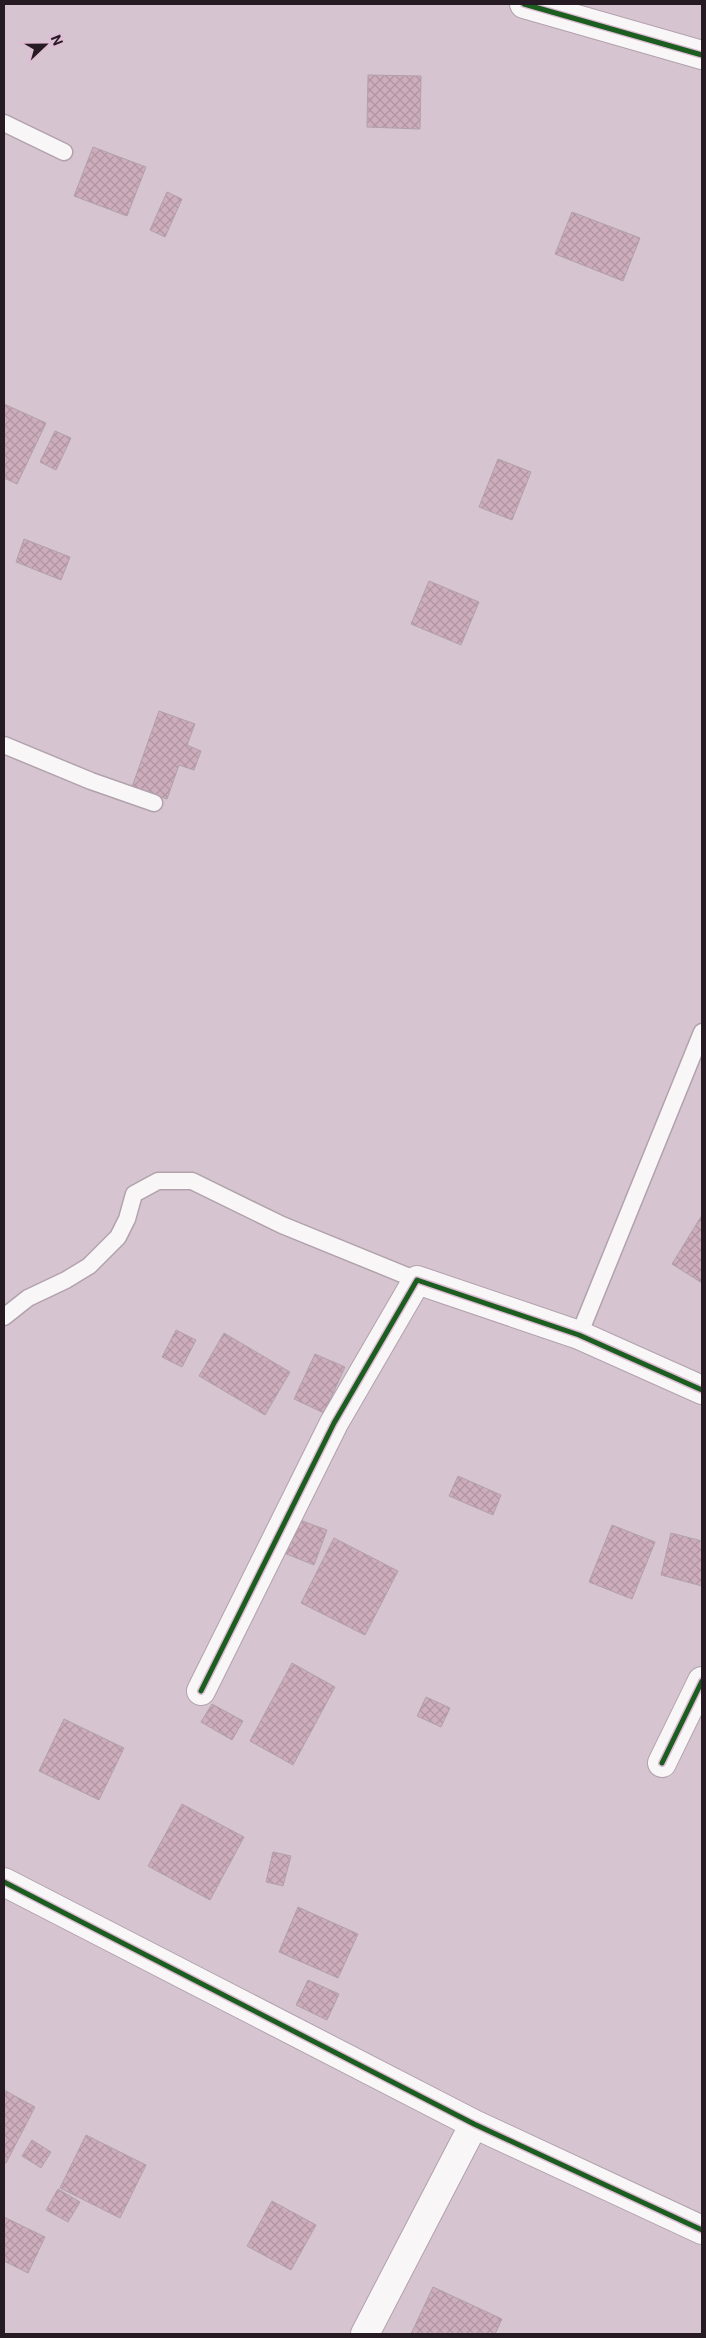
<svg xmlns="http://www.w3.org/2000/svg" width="706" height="2338" viewBox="0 0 706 2338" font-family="Roboto,sans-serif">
<defs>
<pattern id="building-cross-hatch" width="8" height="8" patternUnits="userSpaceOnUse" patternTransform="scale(1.25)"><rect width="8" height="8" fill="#cdadbc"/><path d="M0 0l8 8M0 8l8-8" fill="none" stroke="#b094a1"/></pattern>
</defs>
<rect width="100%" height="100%" fill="#d6c4d0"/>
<!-- building -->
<path fill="url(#building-cross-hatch)" stroke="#b1a1aa" d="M368,75L421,76L420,129L367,127Z
M93,147L146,167L127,216L74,196Z
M167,192L182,199L165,237L150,230Z
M572,212L640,238L623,281L555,254Z
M4,404L46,423L17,484L4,478Z
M55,431L71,438L56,470L40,462Z
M498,459L531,472L512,520L479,507Z
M24,539L70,557L61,580L16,562Z
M429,581L479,602L461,645L411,624Z
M159,711L195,724L187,745L201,751L194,770L179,765L167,799L132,787Z
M702,1215V1283L672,1264Z
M176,1330L196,1340L182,1367L162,1357Z
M224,1333L290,1372L265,1415L199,1376Z
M315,1354L345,1367L324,1413L294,1399Z
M458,1476L501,1495L493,1515L449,1496Z
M297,1519L327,1530L314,1565L284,1553Z
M612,1525L655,1542L632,1599L589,1582Z
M671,1533L702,1541V1586L661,1575Z
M334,1538L398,1571L365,1635L301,1603Z
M292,1663L335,1687L293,1765L250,1741Z
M426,1697L450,1708L441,1727L417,1716Z
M212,1704L243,1721L232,1740L201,1722Z
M64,1719L124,1748L99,1800L39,1771Z
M182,1804L244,1837L210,1900L148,1866Z
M273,1852L291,1856L283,1886L266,1882Z
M298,1907L358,1934L338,1978L279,1952Z
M308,1980L339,1994L327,2020L296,2005Z
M4,2090L35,2107L6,2163L4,2162Z
M86,2135L146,2165L120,2218L60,2188Z
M32,2140L51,2152L41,2168L22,2156Z
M58,2189L80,2202L68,2222L46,2210Z
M272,2201L316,2225L291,2270L247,2246Z
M4,2217L45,2237L28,2273L4,2261Z
M433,2287L502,2319L495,2334H411Z"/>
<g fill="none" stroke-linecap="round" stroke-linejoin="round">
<defs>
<path id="service" d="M4,123L64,152
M4,745L91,781L154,803
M4,1317L28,1298L66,1280L89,1266L118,1237L127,1219L134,1194L158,1181H192L282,1225L417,1280
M579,1335L702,1032"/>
<path id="minor" d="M201,1691L334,1423L417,1280L579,1335L702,1390
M662,1763L702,1681
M4,1882L474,2124L702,2230
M365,2334L474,2124"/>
<path id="tertiary" d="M524,4L702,55"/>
</defs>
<!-- service casing -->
<use href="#service" stroke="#b1a2ac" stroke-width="19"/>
<!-- minor casing -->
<use href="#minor" stroke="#b1a2ac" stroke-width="30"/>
<!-- tertiary casing -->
<use href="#tertiary" stroke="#b1a2ac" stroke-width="30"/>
<!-- service -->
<use href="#service" stroke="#f9f6f8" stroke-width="16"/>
<!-- minor -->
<use href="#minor" stroke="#f9f6f8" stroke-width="28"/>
<!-- tertiary -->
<use href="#tertiary" stroke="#f9f6f8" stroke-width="28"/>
<defs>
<path id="cycleway" d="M524,4L702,55
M201,1691L334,1423L417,1280L579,1335L702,1390
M662,1763L702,1681
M4,1882L474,2124L702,2230"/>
</defs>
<!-- cycleway casing -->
<use href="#cycleway" stroke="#debcd4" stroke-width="8"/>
<!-- cycleway -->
<use href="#cycleway" stroke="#1b5e20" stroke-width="5"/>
</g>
<!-- border -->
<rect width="706" height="2338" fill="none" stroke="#261a23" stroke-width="10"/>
<!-- north arrow -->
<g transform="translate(45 45) rotate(68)" stroke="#debcd4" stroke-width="4" paint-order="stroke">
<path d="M0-4L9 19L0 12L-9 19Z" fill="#261a23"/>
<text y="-8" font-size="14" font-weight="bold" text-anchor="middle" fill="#261a23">N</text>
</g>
</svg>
